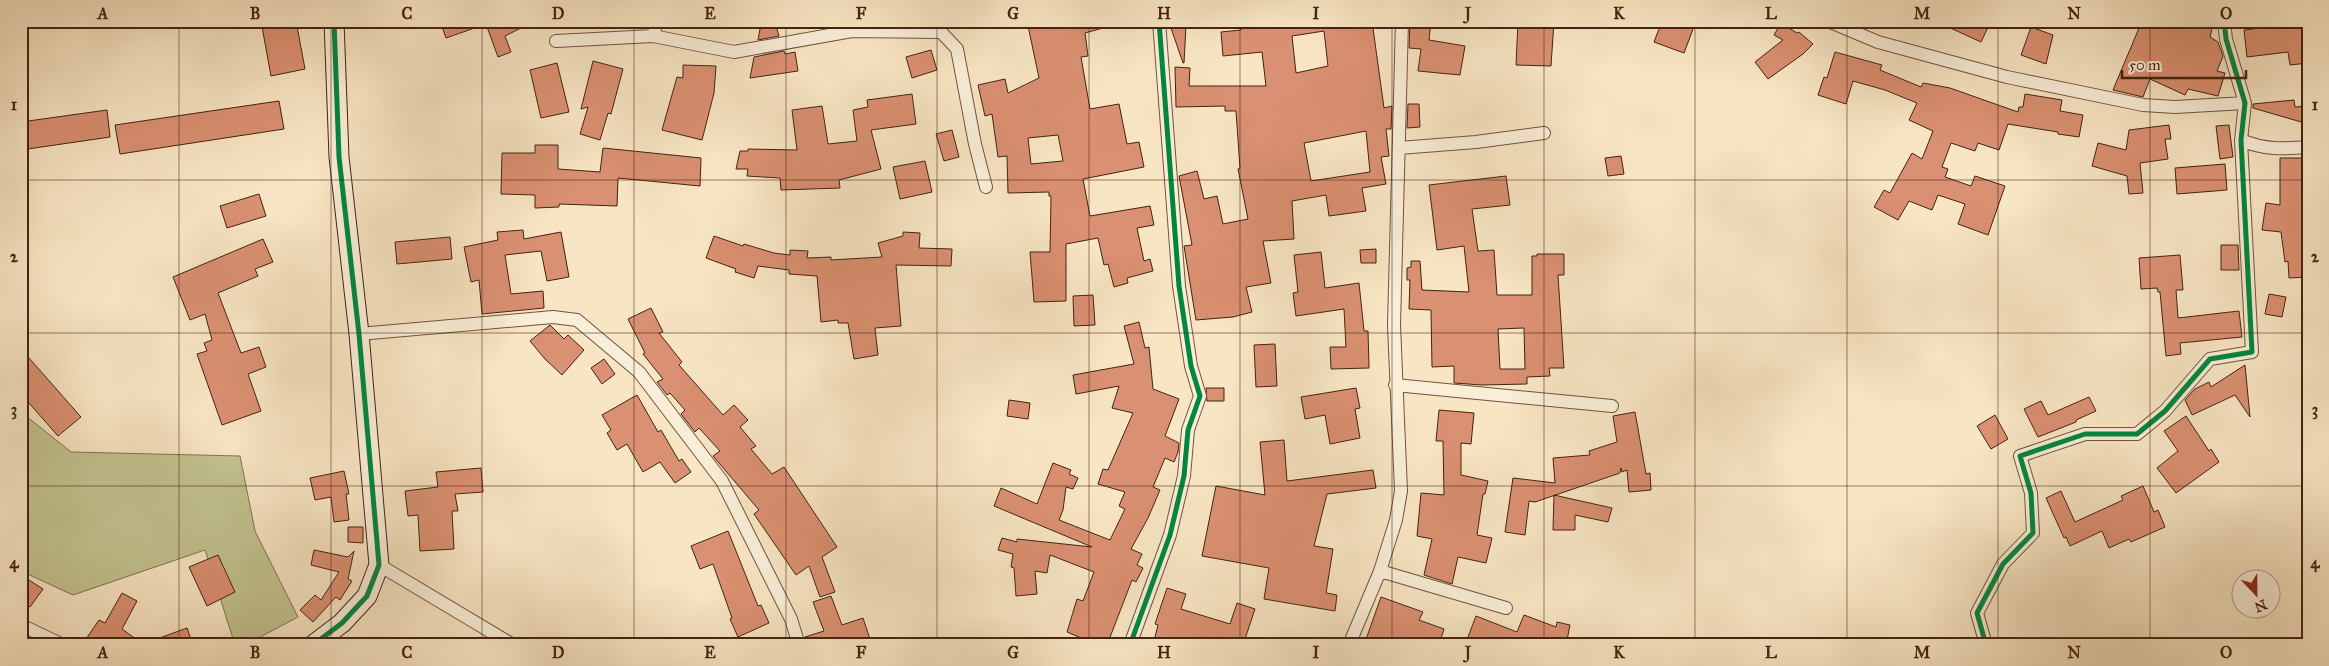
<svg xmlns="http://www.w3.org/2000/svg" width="2329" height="666" viewBox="0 0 2329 666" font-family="'IM FELL Great Primer',serif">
<rect width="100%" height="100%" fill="#f8e5c3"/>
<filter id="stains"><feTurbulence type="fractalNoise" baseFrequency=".004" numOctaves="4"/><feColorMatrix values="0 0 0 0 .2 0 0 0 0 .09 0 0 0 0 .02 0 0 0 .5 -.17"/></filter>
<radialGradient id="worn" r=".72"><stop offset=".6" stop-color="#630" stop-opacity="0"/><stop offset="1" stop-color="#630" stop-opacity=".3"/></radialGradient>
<!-- green -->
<path fill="#c2c390" stroke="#837251" d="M21,412L71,452L240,456L255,531L298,617L245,645H235L205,550L73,595L21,571Z"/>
<!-- building -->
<path fill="#da9072" stroke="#442212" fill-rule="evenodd" d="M261,21H296L305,69L271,76Z
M440,21H535L505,36L511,52L498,57L486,24L446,38Z
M1027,21H1110V26L1085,33L1088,56L1081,57L1090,109L1119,104L1127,144L1139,142L1144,167L1083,179L1090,216L1150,206L1154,225L1137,228L1144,261L1150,259L1153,271L1127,278L1128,283L1114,287L1108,264L1104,265L1098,238L1066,244V301L1034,302L1030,252H1050L1051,196H1049V192L1008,193L1007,156L998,157L992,114L985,116L978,85L1005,79L1008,93L1039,78ZM1058,135L1063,161L1031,164L1028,138Z
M1240,21H1254V24L1273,21H1372L1384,108L1392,106L1391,129H1386L1389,156L1381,157L1386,184L1362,188L1366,211L1329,216L1326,195L1292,201L1294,239L1263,241L1271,283L1246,287L1252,312L1233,317L1196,320L1184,246L1192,245L1179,176L1197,171L1204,199L1217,196L1223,224L1248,219L1238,169L1240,168L1236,111H1225V106L1176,107L1175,67L1190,68L1189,86H1266L1262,52L1223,56L1221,32L1241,30ZM1324,31L1328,66L1296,73L1292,36ZM1366,131L1370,172L1311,181L1304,143Z
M1410,21H1431L1429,40L1465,46L1460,75L1418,71L1421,49L1409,48Z
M1518,21H1554L1551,66L1516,65Z
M1662,21H1696L1684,53L1654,42Z
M1935,21H1991L1981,42Z
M2142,21H2214L2210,37L2218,42L2223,56L2217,71L2225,73L2218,96L2188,89L2185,95L2150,79L2143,97L2113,90Z
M2293,21H2308V63L2290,65L2288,52L2247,57L2244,30L2294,24Z
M775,23L779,36L758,40L760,29Z
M1781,23L1797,33L1799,32L1813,44L1803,54L1768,79L1755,62L1783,40L1774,35Z
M1186,25L1184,63H1183L1171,28Z
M2031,27L2053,35L2046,64L2021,55Z
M931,50L937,70L912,78L906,57Z
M784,51L785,54L795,52L798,71L750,78L754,57Z
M1835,52L1882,65L1880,70L1921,87L1923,83L1950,88L2018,112L2019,107H2023L2025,94L2062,100L2060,111L2083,115L2079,137L2058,134V132L2008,124L1999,150L1978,143L1975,151L1951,143L1942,167L1948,169L1945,177L1971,186L1975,176L2005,186L1988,235L1958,224L1965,204L1938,195L1932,210L1909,201L1898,220L1874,207L1884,190L1890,193L1912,153L1922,159L1933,131L1909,120L1917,103L1885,90L1853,81L1846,104L1818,95L1824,77L1827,78Z
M593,61L623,69L611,114L608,113L600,140L580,134L588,107L581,109Z
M557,63L569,112L541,118L530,70Z
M683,65L716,66L714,93L702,140L662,130L677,77L683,78Z
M912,94L916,124L871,130L881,169L839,180L840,188L781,190L780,178L747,176L748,169H736L740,151H748V149L797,150L792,110L822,106L828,144L857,141L853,110L868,107L867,100Z
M2294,100L2295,107L2308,106V124L2253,108V104Z
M279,101L284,129L120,154L115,125Z
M1408,104H1419L1420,127L1407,128Z
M107,110L110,137L21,150V122Z
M2169,125L2171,139H2165L2168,159L2140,163L2143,193L2129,194L2127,176L2092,166L2098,143L2126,150L2129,130Z
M2229,125L2233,157L2220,159L2216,126Z
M952,130L959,157L944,161L936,134Z
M535,145H558V169L600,172L603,148L701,158L700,186L618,178L617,206L559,204V207L535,208V195L501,194L502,153H535Z
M1621,156L1624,174L1608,176L1605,158Z
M2280,158H2308V197L2302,240L2308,239V277L2289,278L2288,261L2285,262L2281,232L2262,230L2266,203L2280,205Z
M925,161L932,192L900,199L893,167Z
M2225,164L2227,190L2177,194L2175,168Z
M1506,176L1510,205L1472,209L1478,251L1494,250L1497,295H1532V256H1537V254H1564V275H1558L1564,368H1549L1550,376L1527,377V384L1482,385L1454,383V366L1432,367L1431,310L1409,309L1410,280H1407V268L1411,267V261H1420L1422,290L1469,292L1464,246L1437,250L1429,185ZM1524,328L1525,369H1500L1498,329Z
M259,194L266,216L227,228L220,206Z
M523,230L524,239L561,232L569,277L547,281L541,251L505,255L511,294L543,291L544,308L482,314L479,280L471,282L464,247L498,240L497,232Z
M903,232L920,233L919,248L952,249L951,266L896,265L901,326L875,328L878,355L854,359L848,323H838V320L821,322L817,276L789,274V270L758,266L754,278L735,272L736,269L706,258L714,236L743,246L744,244L774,253L790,255V250L808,251L807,258L831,257V260L882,257L878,243L903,236Z
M450,237L452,259L397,264L395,242Z
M263,239L273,262L255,269L258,276L218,293L241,353L259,347L266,367L248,374L261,411L222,425L197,354L207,351L204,343L212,340L205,314L190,320L173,277Z
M2221,245H2238L2239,270H2221Z
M1376,249V263H1361L1360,250Z
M1321,252L1325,288L1359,283L1364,331H1368L1369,368L1331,369L1330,347H1346L1344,309L1296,316L1293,293L1298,292L1294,255Z
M2180,255L2183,290H2176L2178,318L2239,311L2242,337L2180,343L2181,354L2166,356L2160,292H2158L2157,288L2141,289L2139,258Z
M2269,294L2286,297L2282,317L2265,314Z
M1093,295L1095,325L1074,326L1073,296Z
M651,308L663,332L659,333L682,362L679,365L723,415L734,405L748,420L740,427L756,446L751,449L772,474L784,467L837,547L822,557L835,592L820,597L809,566L796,575L754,514L759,510L713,456L720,451L699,428L695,432L681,414L685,410L670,393L667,395L657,382L663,379L643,354L645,353L628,319Z
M1139,322L1145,348L1149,347L1153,389L1179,399L1165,436L1179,443L1178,452L1174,462L1165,458L1153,487L1160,490L1148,518L1131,549L1142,554L1137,565L1143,568L1136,582L1132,580L1107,645H1098L1067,632L1077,599L1083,601L1094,572L1050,555L1047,573L1035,571L1037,594L1016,596L1014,568L1011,567L1013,554L998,550L1002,538L1017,542V539L1092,547L994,506L1001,488L1037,504L1053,463L1071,470L1069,474L1078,478L1073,489L1066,487L1063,510L1059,520L1110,540L1125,509L1119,506L1125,492L1098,484L1103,469L1108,470L1133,413L1112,408L1119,386L1076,394L1073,375L1134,364L1124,326Z
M550,325L564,339L568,335L584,350L562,375L545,359L530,341Z
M1275,344L1277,386L1256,387L1254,345Z
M29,358L81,417L58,436L21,394V365Z
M604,359L615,374L602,384L591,368Z
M2245,365L2250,417L2235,395L2192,415L2185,400L2195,389L2209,382L2211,387Z
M1206,388H1224V401H1207Z
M1356,388L1360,408L1355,409L1360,438L1330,444L1325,415L1305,419L1301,397Z
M637,395L658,432L661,430L679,461L682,459L691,472L675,483L660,462L643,472L627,444L617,450L607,433L611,430L602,415Z
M2089,397L2096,411L2076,420V422L2038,437L2024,409L2041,401L2048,415Z
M1009,400L1030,403L1028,419L1007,416Z
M1439,410L1474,413L1471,444L1461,443V475L1488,481L1485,494H1483L1477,535L1492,538L1486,563L1458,557L1452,584L1424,575L1432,539L1417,536L1421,493L1444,495L1443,441H1436Z
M1635,412L1646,474L1650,473L1651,490L1629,492L1627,470L1622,472L1621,468L1620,473L1535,502L1529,501L1525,535L1505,532L1513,478L1555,483L1553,458L1590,455L1589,451L1617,442L1613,416Z
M1995,415L2008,439L1991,449L1977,426Z
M2186,416L2209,451L2211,449L2219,462L2176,493L2157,468L2178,451L2164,431Z
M1284,440L1287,481L1373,470L1376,488L1327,494L1314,546L1333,549L1326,593L1337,595L1335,611L1264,599L1269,568L1202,556L1216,486L1265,495L1260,442Z
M481,468L483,492L455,494L458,511H452L454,549L420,551L418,515L408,516L405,491L438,487L436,472Z
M344,471L349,494H346L349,520L334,522L331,497L315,500L310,478Z
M2143,486L2154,512L2158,510L2165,527L2131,542L2129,539L2109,548L2102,531L2070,546L2066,537L2064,538L2046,498L2061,491L2075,522L2123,500L2121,496Z
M1554,495L1612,508L1608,522L1575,515V530H1553Z
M348,527H363V543L348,542Z
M728,531L758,606L761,605L769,623L738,637L730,619L732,618L713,564L700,569L691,546Z
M314,550L348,557L354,551L348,579L352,581L340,600L336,597L313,622L300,610L315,595L321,600L339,572L311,565Z
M218,555L235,592L207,606L189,567Z
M21,575L43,589L30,607L21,600Z
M1167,588L1186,594L1181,609L1230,624L1237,603L1255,609L1243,645H1153L1158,625L1155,624Z
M122,593L137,601L122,629L144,645H82L99,620L105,623Z
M831,596L842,625L863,618L870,639L851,645H807L805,637L824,631L813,602Z
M1381,597L1423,612L1419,620L1444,629L1439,645H1364Z
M1524,615L1556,627L1557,622L1570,625L1566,645H1465L1476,616L1517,632Z
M187,628L193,645H146V643Z"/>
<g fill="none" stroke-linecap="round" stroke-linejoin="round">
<defs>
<path id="street" d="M1828,21L1878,42L2007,77L2143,105L2175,107L2245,103
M653,36L657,21
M556,41L653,36L734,52L852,31L941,32L957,49L975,144L986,187
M2241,140C2264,150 2283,149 2308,147
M1399,148L1476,142L1544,133
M359,334L553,317L577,320L639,372L722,481L791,619L799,645
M1395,385L1612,406
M379,565L513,645
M1380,571L1506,608
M21,625L63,645
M1130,645L1170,535L1184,476L1188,430L1200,396L1191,366L1179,286L1159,21
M1349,645L1380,571L1396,520L1401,491L1394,325L1402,21
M1986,645L1977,613L2003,564L2033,533L2031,493L2020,456L2085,434H2137L2165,411L2210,359L2252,352L2241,140L2245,103L2226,39L2224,21"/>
<path id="secondary" d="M313,645L342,623L367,596L379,565L359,334L339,157L334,21"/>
</defs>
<!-- street casing -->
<use href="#street" stroke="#71533e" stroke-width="14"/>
<!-- secondary casing -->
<use href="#secondary" stroke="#442212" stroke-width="21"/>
<!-- street -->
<use href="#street" stroke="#faeed8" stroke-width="12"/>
<!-- secondary -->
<use href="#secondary" stroke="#faeed8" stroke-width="19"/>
<defs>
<path id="cycleway" d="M313,645L342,623L367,596L379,565L359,334L339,157L334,21
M1130,645L1170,535L1184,476L1188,430L1200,396L1191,366L1179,286L1159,21
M1986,645L1977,613L2003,564L2033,533L2031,493L2020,456L2085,434H2137L2165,411L2210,359L2252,352L2241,140L2245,103L2226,39L2224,21"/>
</defs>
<!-- cycleway casing -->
<use href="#cycleway" stroke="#faeed8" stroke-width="8"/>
<!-- cycleway -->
<use href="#cycleway" stroke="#00873e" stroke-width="5"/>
</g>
<!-- grid -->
<path fill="none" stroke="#442212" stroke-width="1" stroke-opacity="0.55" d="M179,21V645M331,21V645M482,21V645M634,21V645M786,21V645M937,21V645M1089,21V645M1240,21V645M1392,21V645M1544,21V645M1695,21V645M1847,21V645M1998,21V645M2150,21V645M21,180H2308M21,333H2308M21,486H2308"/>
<!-- margin -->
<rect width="2329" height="666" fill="none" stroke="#f8e5c3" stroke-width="55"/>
<!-- north arrow -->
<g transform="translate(2256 594) rotate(158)"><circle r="24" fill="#faeed8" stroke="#b19c89"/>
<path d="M0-4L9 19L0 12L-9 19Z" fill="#8f2418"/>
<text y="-8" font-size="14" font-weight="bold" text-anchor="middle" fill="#442212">N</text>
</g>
<!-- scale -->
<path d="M2122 70v8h124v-8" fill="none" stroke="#442212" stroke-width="2.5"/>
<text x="2129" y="70" font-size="15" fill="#442212" stroke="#faeed8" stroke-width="4" paint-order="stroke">50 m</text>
<rect x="28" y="28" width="2274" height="610" fill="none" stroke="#442212" stroke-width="2"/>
<g font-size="16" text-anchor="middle" font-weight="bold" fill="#442212">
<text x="103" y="19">A</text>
<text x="255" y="19">B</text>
<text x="407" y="19">C</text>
<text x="558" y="19">D</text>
<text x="710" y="19">E</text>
<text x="861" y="19">F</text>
<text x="1013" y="19">G</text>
<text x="1164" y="19">H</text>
<text x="1316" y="19">I</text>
<text x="1468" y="19">J</text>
<text x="1619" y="19">K</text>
<text x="1771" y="19">L</text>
<text x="1922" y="19">M</text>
<text x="2074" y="19">N</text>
<text x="2226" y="19">O</text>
<text x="14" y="110">1</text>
<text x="2315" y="110">1</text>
<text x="14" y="262">2</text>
<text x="2315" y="262">2</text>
<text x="14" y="415">3</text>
<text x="2315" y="415">3</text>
<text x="14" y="568">4</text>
<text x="2315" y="568">4</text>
<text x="103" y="658">A</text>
<text x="255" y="658">B</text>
<text x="407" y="658">C</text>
<text x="558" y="658">D</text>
<text x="710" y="658">E</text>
<text x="861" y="658">F</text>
<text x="1013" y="658">G</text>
<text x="1164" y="658">H</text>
<text x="1316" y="658">I</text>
<text x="1468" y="658">J</text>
<text x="1619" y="658">K</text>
<text x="1771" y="658">L</text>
<text x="1922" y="658">M</text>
<text x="2074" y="658">N</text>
<text x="2226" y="658">O</text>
</g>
<rect width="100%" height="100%" filter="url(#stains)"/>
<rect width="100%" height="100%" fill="url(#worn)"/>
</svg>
